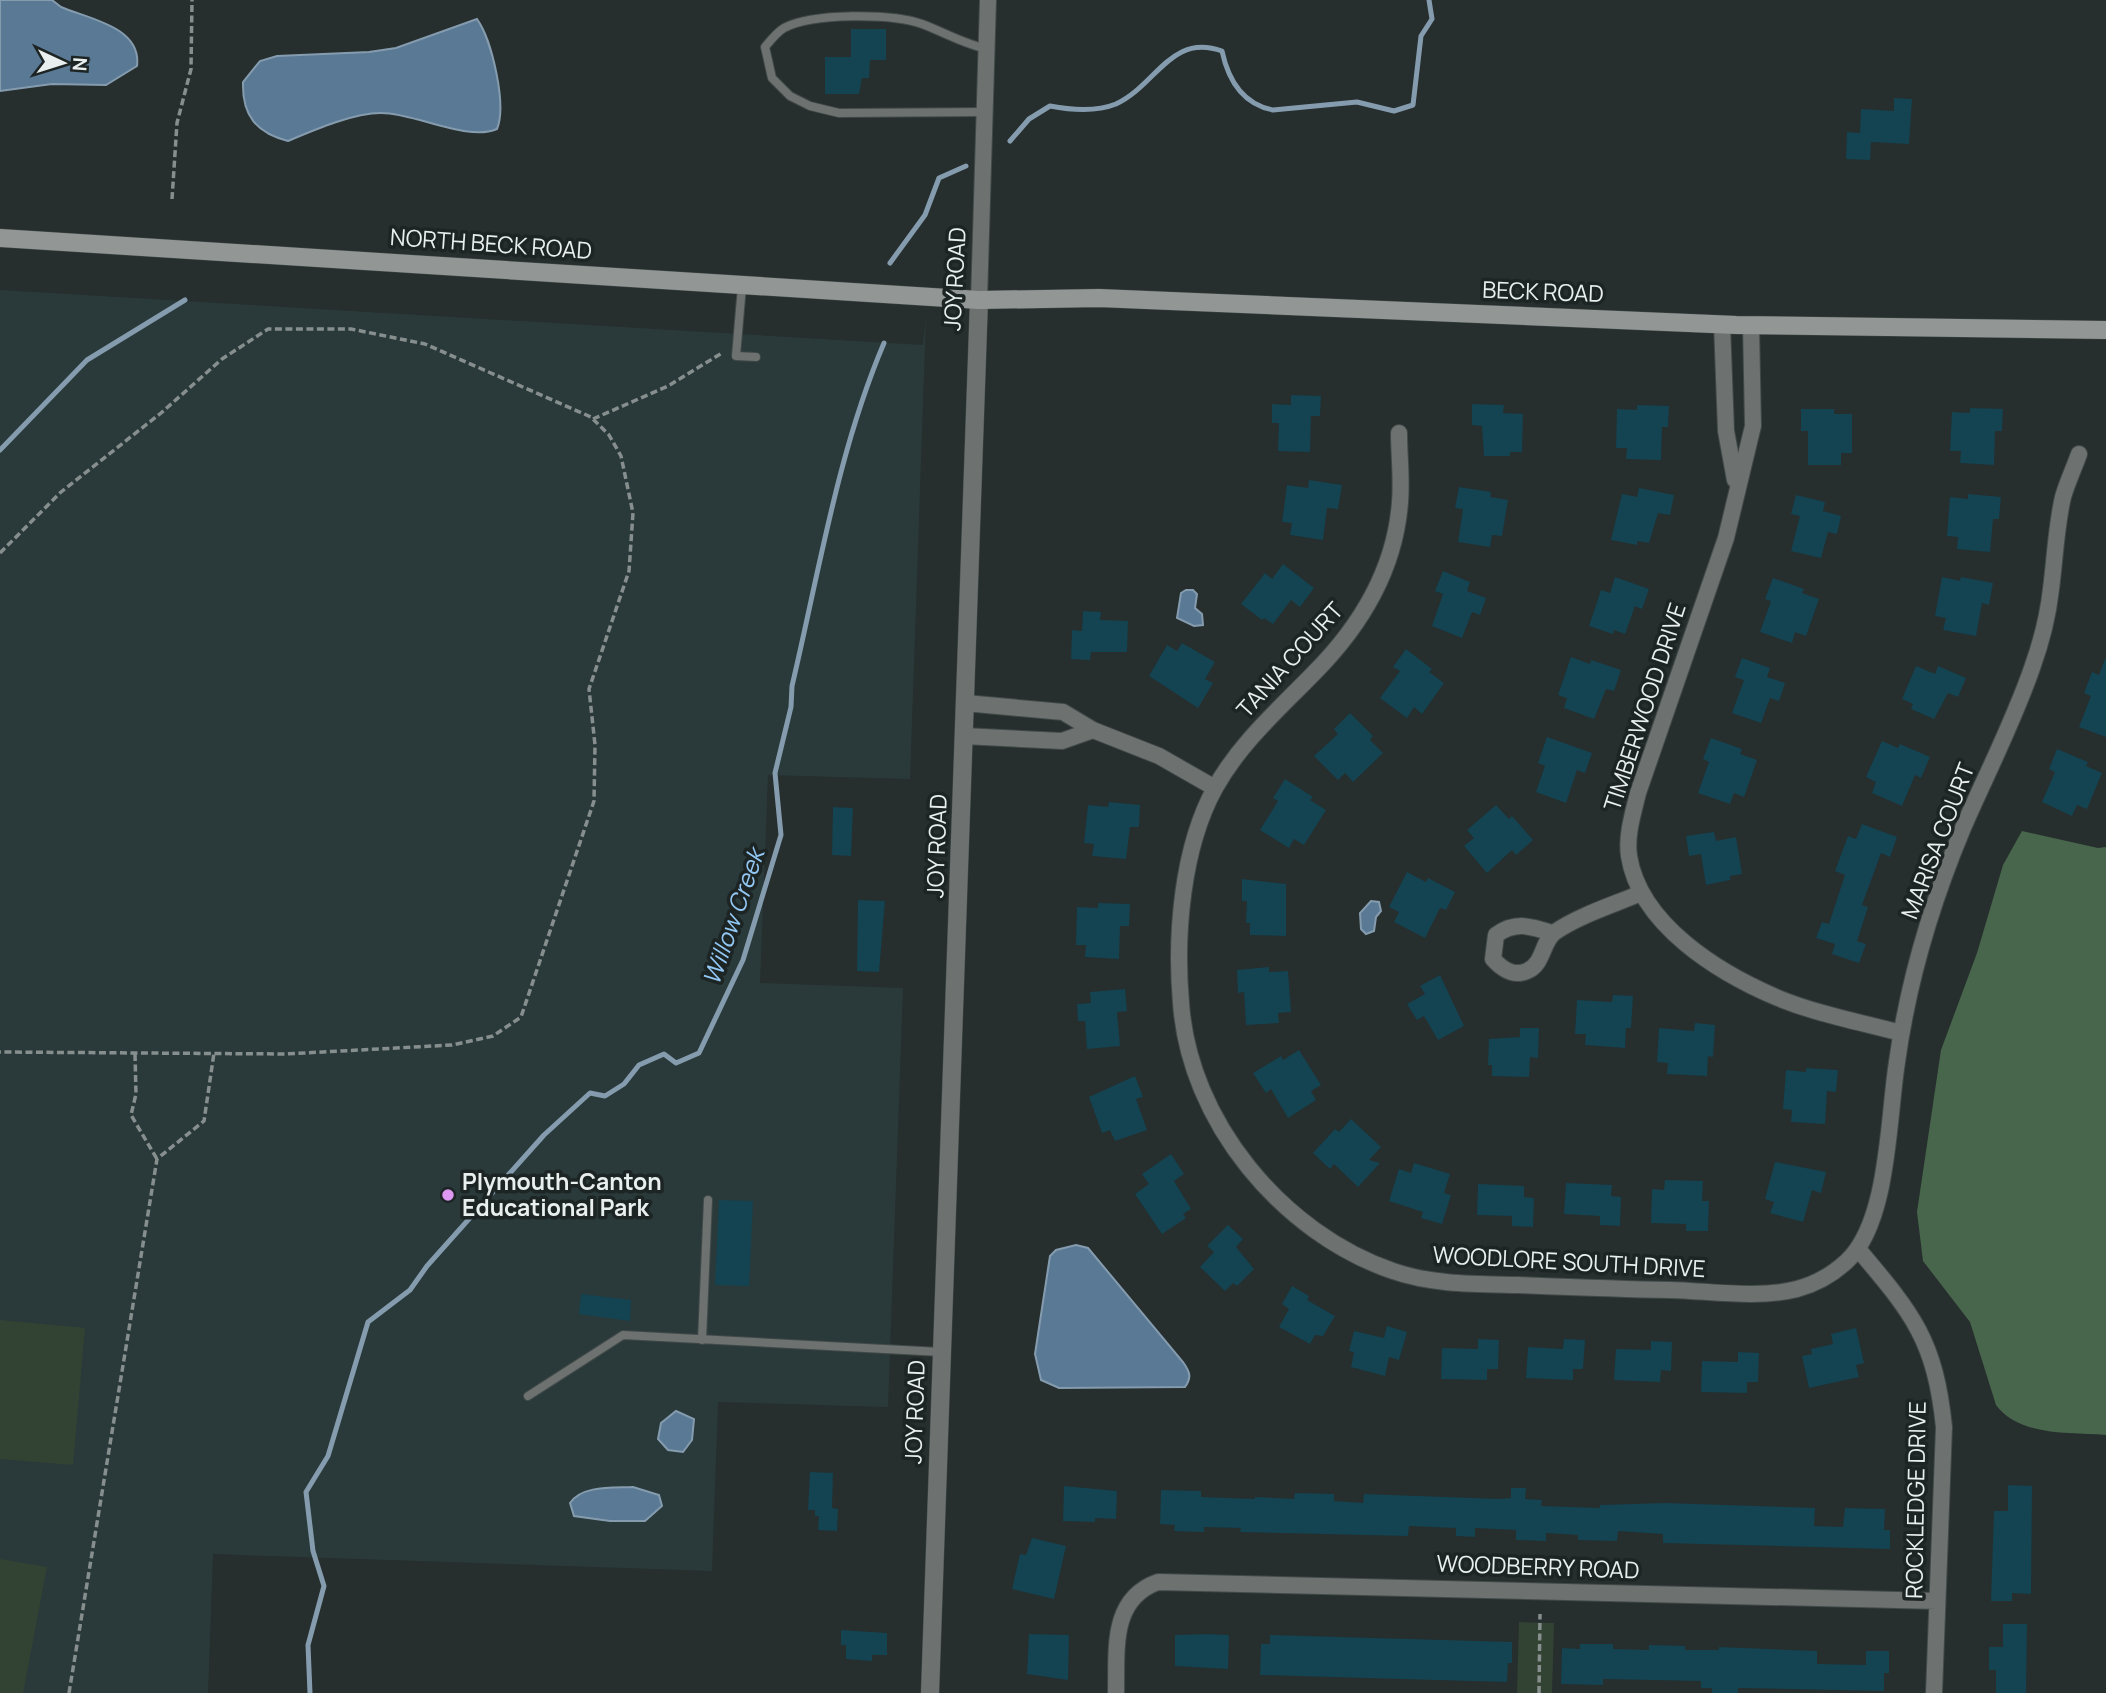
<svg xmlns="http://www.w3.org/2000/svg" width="2106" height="1693" viewBox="0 0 2106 1693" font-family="Manrope,sans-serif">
<rect width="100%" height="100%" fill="#262e2e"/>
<!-- built -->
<path fill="#2a3a3a" d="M0,290L923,345L926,314L910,779L768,775L760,983L903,988L888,1407L718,1402L712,1571L213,1554L208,1693H0Z"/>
<!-- green -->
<path fill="#324334" d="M0,1320L85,1328L73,1465L0,1459Z
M0,1559L47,1567L23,1693H0Z
M1519,1622L1554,1623L1552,1693H1517Z"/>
<!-- forest -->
<path fill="#48664c" d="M2022,831L2098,848L2106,847V1435C2070,1432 2020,1437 1996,1405L1970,1322L1923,1261L1917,1212L1941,1050L1977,953L2003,865Z"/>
<!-- water -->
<path fill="#5a7994" stroke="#859caf" stroke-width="2" d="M0,0H52L61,7C89,19 142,27 137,66L106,85L52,84L0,91Z
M477,19C492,40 507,105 497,129C467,142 416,113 381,113C353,113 314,130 288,141C256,133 242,115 243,82L260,61L277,56L369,52L396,48Z
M1186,590H1193L1197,594L1195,608L1202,614L1203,625L1194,626L1177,618L1181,593Z
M1371,901L1379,902L1381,911L1376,917L1374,931L1366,934L1361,929L1360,913Z
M1076,1245L1088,1248L1183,1362C1190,1372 1192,1377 1185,1387L1059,1388L1041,1380L1035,1354L1050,1256L1056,1250Z
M676,1411L694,1419L692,1440L683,1452L668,1450L658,1439L661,1423Z
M633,1487L659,1495L662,1506L645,1521H610L574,1516L570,1503C582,1485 613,1488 633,1487Z"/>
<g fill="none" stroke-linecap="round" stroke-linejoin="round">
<!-- stream -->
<path stroke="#859caf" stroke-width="5" d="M1010,141L1029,119L1050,106C1071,110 1096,112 1116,104C1157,85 1170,33 1222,51C1228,79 1242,104 1273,110L1357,102L1394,111L1413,105L1421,36L1432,19L1429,0
M890,263L925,215L939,178L966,166
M0,450L87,360L185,300
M310,1693L308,1645L324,1586L313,1551L306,1492L328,1456L368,1322L410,1290L427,1266L544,1135L590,1093L605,1096L624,1084L639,1065L664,1054L676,1063L699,1053L743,960L781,835L775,773L791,707L792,686C819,572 838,451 884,343"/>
</g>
<!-- building -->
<path fill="#144351" d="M851,29H886V60H870L869,78H862L859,94H825V57H851Z
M1894,98L1912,99L1909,144L1871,142L1870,160L1846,159L1847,132L1860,133L1861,109L1894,111Z
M1291,395L1321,396L1320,416H1311L1310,452L1278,451L1279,423H1272V404L1291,405Z
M1472,404L1504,405L1503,413L1523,414L1522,452H1510V456H1484L1482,426L1472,425Z
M1637,405L1669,406L1668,427H1662L1661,460L1626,459L1627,448H1616L1617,409L1637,410Z
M1970,408L2003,409L2002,431H1995L1994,465L1960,463L1961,451H1950L1952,412L1970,413Z
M1801,409H1834V414H1852V453H1841V465H1808V431H1801Z
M1309,480L1342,485L1338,509L1327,508L1323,540L1290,535L1292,523L1282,522L1287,485L1308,488Z
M1459,487L1491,492L1490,497L1508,500L1502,536L1492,535L1490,547L1458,542L1463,509L1455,508Z
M1639,488L1674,495L1670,515L1658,513L1649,543L1637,541V545L1611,540L1622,494L1637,497Z
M1968,494L2001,497L1999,519H1993L1990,552L1957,549L1958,537L1947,536L1950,497L1968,499Z
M1796,495L1825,502L1823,511L1841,516L1837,534L1828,532L1821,558L1791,551L1800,516L1791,514Z
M1283,564L1314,588L1300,607L1291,600L1273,624L1264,618L1262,620L1241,604L1265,573L1272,579Z
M1443,571L1470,582L1467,591L1486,598L1480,615L1472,612L1462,638L1432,626L1443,594L1435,591Z
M1615,577L1649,589L1642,609L1635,606L1625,634L1614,630L1613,634L1589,626L1601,590L1610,593Z
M1942,577L1960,581L1961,577L1993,583L1989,605L1982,603L1976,636L1943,630L1946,618L1935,616Z
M1773,578L1804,589L1802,593L1819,599L1806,636L1795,632L1792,643L1760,632L1771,601L1765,599Z
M1083,611L1101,612L1100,620L1128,621L1127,652H1091L1090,660L1071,659L1072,630L1082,631Z
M1182,643L1215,662L1205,679L1213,683L1198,708L1149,676L1167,645L1177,651Z
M1406,649L1432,669L1429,672L1444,683L1422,714L1414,707L1407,718L1380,698L1400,671L1393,667Z
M1571,657L1590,664L1591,660L1621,670L1614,691L1606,689L1594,719L1564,708L1567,698L1558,695Z
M1742,658L1770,668L1767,677L1785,683L1779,701L1770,698L1761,723L1732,713L1744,680L1735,677Z
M2105,659H2106V737L2079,727L2091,696L2084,693L2092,672L2099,675Z
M1916,666L1935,674L1938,666L1966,678L1958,697L1948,693L1934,719L1911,709L1913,704L1902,699Z
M1350,713L1373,736L1370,740L1383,753L1353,782L1345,773L1338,780L1314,756L1338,734L1334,729Z
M1547,737L1592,753L1585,773L1577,770L1566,803L1536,792L1545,766L1538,763Z
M1711,738L1742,749L1740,754L1757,760L1744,797L1734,793L1730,804L1698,793L1709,762L1703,759Z
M1882,741L1898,748L1900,744L1930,757L1921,778L1915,775L1902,806L1872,793L1876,782L1866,777Z
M2057,749L2088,762L2086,766L2102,773L2087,809L2077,805L2072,816L2042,802L2055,772L2049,769Z
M1285,779L1313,797L1310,800L1326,810L1304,845L1294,839L1289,848L1260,830L1278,801L1273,798Z
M1109,802L1140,805L1139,827H1130L1126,859L1092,856L1094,844L1084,843L1088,805L1108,807Z
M1496,805L1509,819L1512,816L1533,840L1516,855L1512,850L1487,873L1464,846L1474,838L1467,830Z
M833,807L853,808L851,856L832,855Z
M1862,824L1897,837L1890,857L1881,853L1862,905L1868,907L1857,941L1866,944L1859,963L1832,954L1835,944L1816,938L1822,922L1829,924L1845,875L1835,871L1848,836L1856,839Z
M1714,832L1716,841L1736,837L1742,874L1730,876V880L1706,885L1701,854L1689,856L1686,836Z
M1407,872L1426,882L1428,878L1455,892L1446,910L1440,908L1425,938L1394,922L1399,912L1389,907Z
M1242,879L1286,884V936L1250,935V923H1246L1247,901H1242Z
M858,900L885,901L879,972L857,971Z
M1098,903L1130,904L1129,926H1120L1119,959L1085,957L1086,945H1076L1077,907L1098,908Z
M1269,967V972L1288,971L1291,1012L1278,1013L1279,1023L1246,1025L1244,992L1238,993L1237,970Z
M1440,975L1464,1026L1438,1040L1424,1016L1417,1020L1407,1004L1425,994L1420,986Z
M1125,989L1127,1011L1117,1012L1120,1046L1087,1049L1085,1021H1078L1077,1004L1091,1003L1090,992Z
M1613,995L1633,996L1631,1028H1626L1625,1048L1585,1045L1586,1034H1575L1577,1000L1612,1002Z
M1695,1023L1715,1025L1713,1057L1708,1056L1707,1076L1667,1074L1668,1063L1657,1062L1659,1028L1694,1031Z
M1520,1028H1539L1538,1058L1530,1057L1529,1077L1492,1076V1065H1488L1489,1039L1520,1037Z
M1299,1050L1321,1085L1311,1091L1316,1100L1288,1118L1271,1089L1266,1093L1253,1073L1281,1056L1283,1060Z
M1806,1068L1838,1070L1836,1092L1827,1091L1825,1124L1791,1122L1792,1110L1783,1109L1786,1070L1806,1072Z
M1135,1076L1143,1097L1136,1099L1147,1130L1115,1141L1110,1130L1102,1133L1089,1097Z
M1351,1119L1381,1147L1369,1160L1380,1163L1358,1187L1334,1164L1330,1169L1313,1153L1335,1129L1339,1132Z
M1171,1154L1184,1174L1174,1181L1191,1209L1183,1214L1186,1218L1162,1234L1135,1194L1149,1184L1142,1174Z
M1775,1162L1826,1172L1821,1193L1812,1190L1803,1222L1770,1213L1774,1202L1765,1199Z
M1414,1163L1450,1174L1444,1193L1451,1195L1442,1224L1421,1218L1423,1212L1389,1201L1399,1169L1411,1173Z
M1665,1180L1703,1181L1702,1201H1709L1708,1231H1686V1224L1651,1223L1652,1189L1664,1190Z
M1566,1183L1612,1185L1611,1196L1621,1197L1620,1226L1600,1225V1216L1564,1214Z
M1478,1184L1524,1186V1197L1534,1198L1533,1227L1512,1226V1216L1477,1215Z
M719,1200L753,1201L749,1286L715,1285Z
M1228,1225L1243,1239L1236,1247L1254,1269L1237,1286L1233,1283L1225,1291L1200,1267L1214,1252L1207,1246Z
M1292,1286L1309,1296L1307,1300L1335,1316L1323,1336L1315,1335L1310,1344L1279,1327L1289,1309L1282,1304Z
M581,1294L631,1300L630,1321L579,1314Z
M1387,1326L1407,1332L1399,1360L1389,1357L1385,1376L1351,1367L1354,1352L1349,1351L1354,1331L1384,1338Z
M1856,1328L1864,1363L1856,1365L1859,1377L1809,1388L1802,1356L1812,1354L1811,1349L1833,1344L1831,1334Z
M1478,1339L1499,1340L1498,1369H1487V1380L1441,1379L1442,1348L1478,1349Z
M1564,1339L1585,1340L1583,1369H1573V1380L1526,1378L1528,1347L1563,1349Z
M1651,1341L1672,1342L1671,1371L1661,1370L1660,1382L1614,1380L1616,1349L1651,1350Z
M1738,1352L1759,1353L1758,1382H1747V1393L1701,1392L1702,1361L1738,1362Z
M810,1472L833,1473L832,1508L838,1509L837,1531L818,1530L819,1516H815V1510H808Z
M2008,1485L2032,1486L2031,1594L2012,1593V1601H1991L1994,1511H2008Z
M1064,1486L1117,1491L1116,1519L1095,1518V1522L1063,1521Z
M1511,1488H1526L1525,1499L1542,1500L1541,1506L1600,1508V1505L1665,1503L1815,1508L1814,1526L1843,1527L1845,1508L1885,1509L1884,1530H1890V1549L1663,1543V1534L1618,1531L1617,1541L1578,1540V1535L1546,1533V1541L1516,1540V1530L1475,1528V1537L1456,1536V1528L1409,1526L1408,1536L1240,1532L1241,1528L1204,1527V1532L1174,1531L1175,1525L1160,1524L1161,1490L1201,1491V1497L1255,1499V1497L1294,1499L1295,1493L1334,1494V1501L1363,1503L1364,1494L1500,1499L1511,1498Z
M1032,1538L1066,1546L1054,1599L1012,1589L1020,1554L1026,1555Z
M2003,1624H2027L2026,1693H1996V1670H1989V1647H2003Z
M841,1630L887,1633V1655H872V1661L846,1659V1645H841Z
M1029,1634L1069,1635L1068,1680L1027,1674Z
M1209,1634L1229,1635L1228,1669L1175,1666V1635Z
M1270,1635L1512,1642V1663H1508L1507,1682L1260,1675L1261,1644H1270Z
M1580,1644H1613V1649L1649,1650V1645L1685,1646V1650H1719V1647L1817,1651V1664L1866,1665V1651H1889V1673H1884V1691L1738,1688V1693H1712V1688H1701V1681L1603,1679V1685L1561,1684L1562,1648L1580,1649Z"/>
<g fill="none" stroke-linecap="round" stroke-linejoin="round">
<defs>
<path id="service" d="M986,112L839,113L810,106L790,96L772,78L765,47C770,41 777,32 784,28C812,13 892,13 922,24C946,33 961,43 987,49
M742,286L736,356L756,357
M702,1340L708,1200
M528,1396L623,1335L941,1352"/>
<path id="minor" d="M979,300L988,0
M1722,324L1726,431L1735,480
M1751,325L1753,426L1726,538L1638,793C1633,814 1626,835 1629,856C1640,925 1719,973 1778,998C1817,1014 1860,1022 1901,1033
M1399,433C1399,455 1402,479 1400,502C1395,570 1360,627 1313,674C1278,710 1240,743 1215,788C1182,848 1175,935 1181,1003C1189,1121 1282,1233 1393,1271C1433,1285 1477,1284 1519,1285C1569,1287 1619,1289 1670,1290C1710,1291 1758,1299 1797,1289C1816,1284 1833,1274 1847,1261C1889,1222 1888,1118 1897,1062C1908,982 1932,902 1963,828C1986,775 2013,723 2032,668C2041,643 2048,616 2051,589C2055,559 2056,527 2063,497C2067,483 2074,468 2079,454
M965,703L1063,712L1093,730L1159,756L1215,788
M964,736L1062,741L1093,730
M1552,933C1531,926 1515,921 1496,935L1493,959C1502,969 1513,977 1527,971C1544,964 1542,941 1555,932C1580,915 1613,905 1641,893
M1858,1249C1913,1314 1935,1340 1944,1427L1934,1693
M1116,1693C1117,1650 1110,1599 1158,1582L1937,1601"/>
<path id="tertiary" d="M930,1693L979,300"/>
<path id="secondary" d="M0,238L979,300L1099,298L1736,325L2106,330"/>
</defs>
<!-- service casing -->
<use href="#service" stroke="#414949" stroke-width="10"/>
<!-- minor casing -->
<use href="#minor" stroke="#414949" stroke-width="18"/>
<!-- tertiary casing -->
<use href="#tertiary" stroke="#414949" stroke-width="19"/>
<!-- secondary casing -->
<use href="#secondary" stroke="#414949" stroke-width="19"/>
<!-- path -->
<path stroke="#878e8e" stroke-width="3.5" stroke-dasharray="7 3.5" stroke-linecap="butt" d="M172,199L177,123L191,69L192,0
M593,419L668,386L722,353
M0,553L61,492L161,413L222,359L268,329H351L425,344L591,417L609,435L621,456L633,513L629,571L589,689L595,745L594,801L521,1017L493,1036L452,1045L285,1054L0,1052
M135,1054L136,1094L131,1115L157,1159
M69,1693L157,1159L204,1121L214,1053
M1539,1693L1540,1614"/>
<!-- service -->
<use href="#service" stroke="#6d716f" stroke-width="8"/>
<!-- minor -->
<use href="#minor" stroke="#6d716f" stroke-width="16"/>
<!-- tertiary -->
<use href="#tertiary" stroke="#6d716f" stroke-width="18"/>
<!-- secondary -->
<use href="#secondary" stroke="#929795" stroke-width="18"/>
</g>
<!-- markers -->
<circle fill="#de98f2" stroke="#1d2424" stroke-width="2.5" cx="448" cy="1195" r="7"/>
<g text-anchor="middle" stroke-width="7" stroke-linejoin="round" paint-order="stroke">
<!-- street labels -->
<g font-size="23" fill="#e9eeee" stroke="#1d2424">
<text transform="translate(491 244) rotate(4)" y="8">NORTH BECK ROAD</text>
<text transform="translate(955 279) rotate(-87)" y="8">JOY ROAD</text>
<text transform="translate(1543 292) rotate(2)" y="8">BECK ROAD</text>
<text transform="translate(1290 660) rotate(-48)" y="8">TANIA COURT</text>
<text transform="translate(1645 707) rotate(-72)" y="8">TIMBERWOOD DRIVE</text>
<text transform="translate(1938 841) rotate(-69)" y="8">MARISA COURT</text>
<text transform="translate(937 846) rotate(-88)" y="8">JOY ROAD</text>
<text transform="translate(1569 1262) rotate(3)" y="8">WOODLORE SOUTH DRIVE</text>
<text transform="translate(915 1412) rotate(-88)" y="8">JOY ROAD</text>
<text transform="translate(1916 1500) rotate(-89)" y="8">ROCKLEDGE DRIVE</text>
<text transform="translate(1538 1567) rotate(2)" y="8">WOODBERRY ROAD</text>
</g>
<!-- poi labels -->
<g font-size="23" font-weight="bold" fill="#e9eeee" stroke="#1d2424" text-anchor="start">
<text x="462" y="1190">Plymouth-Canton<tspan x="462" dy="26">Educational Park</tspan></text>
</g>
<!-- water labels -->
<g font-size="24" font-style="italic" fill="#93c8f5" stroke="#1d2424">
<text transform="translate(734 917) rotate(-71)" y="8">Willow Creek</text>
</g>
</g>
<!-- north arrow -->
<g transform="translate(63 63) rotate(94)" stroke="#1d2424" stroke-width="5" paint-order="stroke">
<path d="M0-5L12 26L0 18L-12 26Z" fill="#e9eeee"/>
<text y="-10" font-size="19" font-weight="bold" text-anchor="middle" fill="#e9eeee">N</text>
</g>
</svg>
